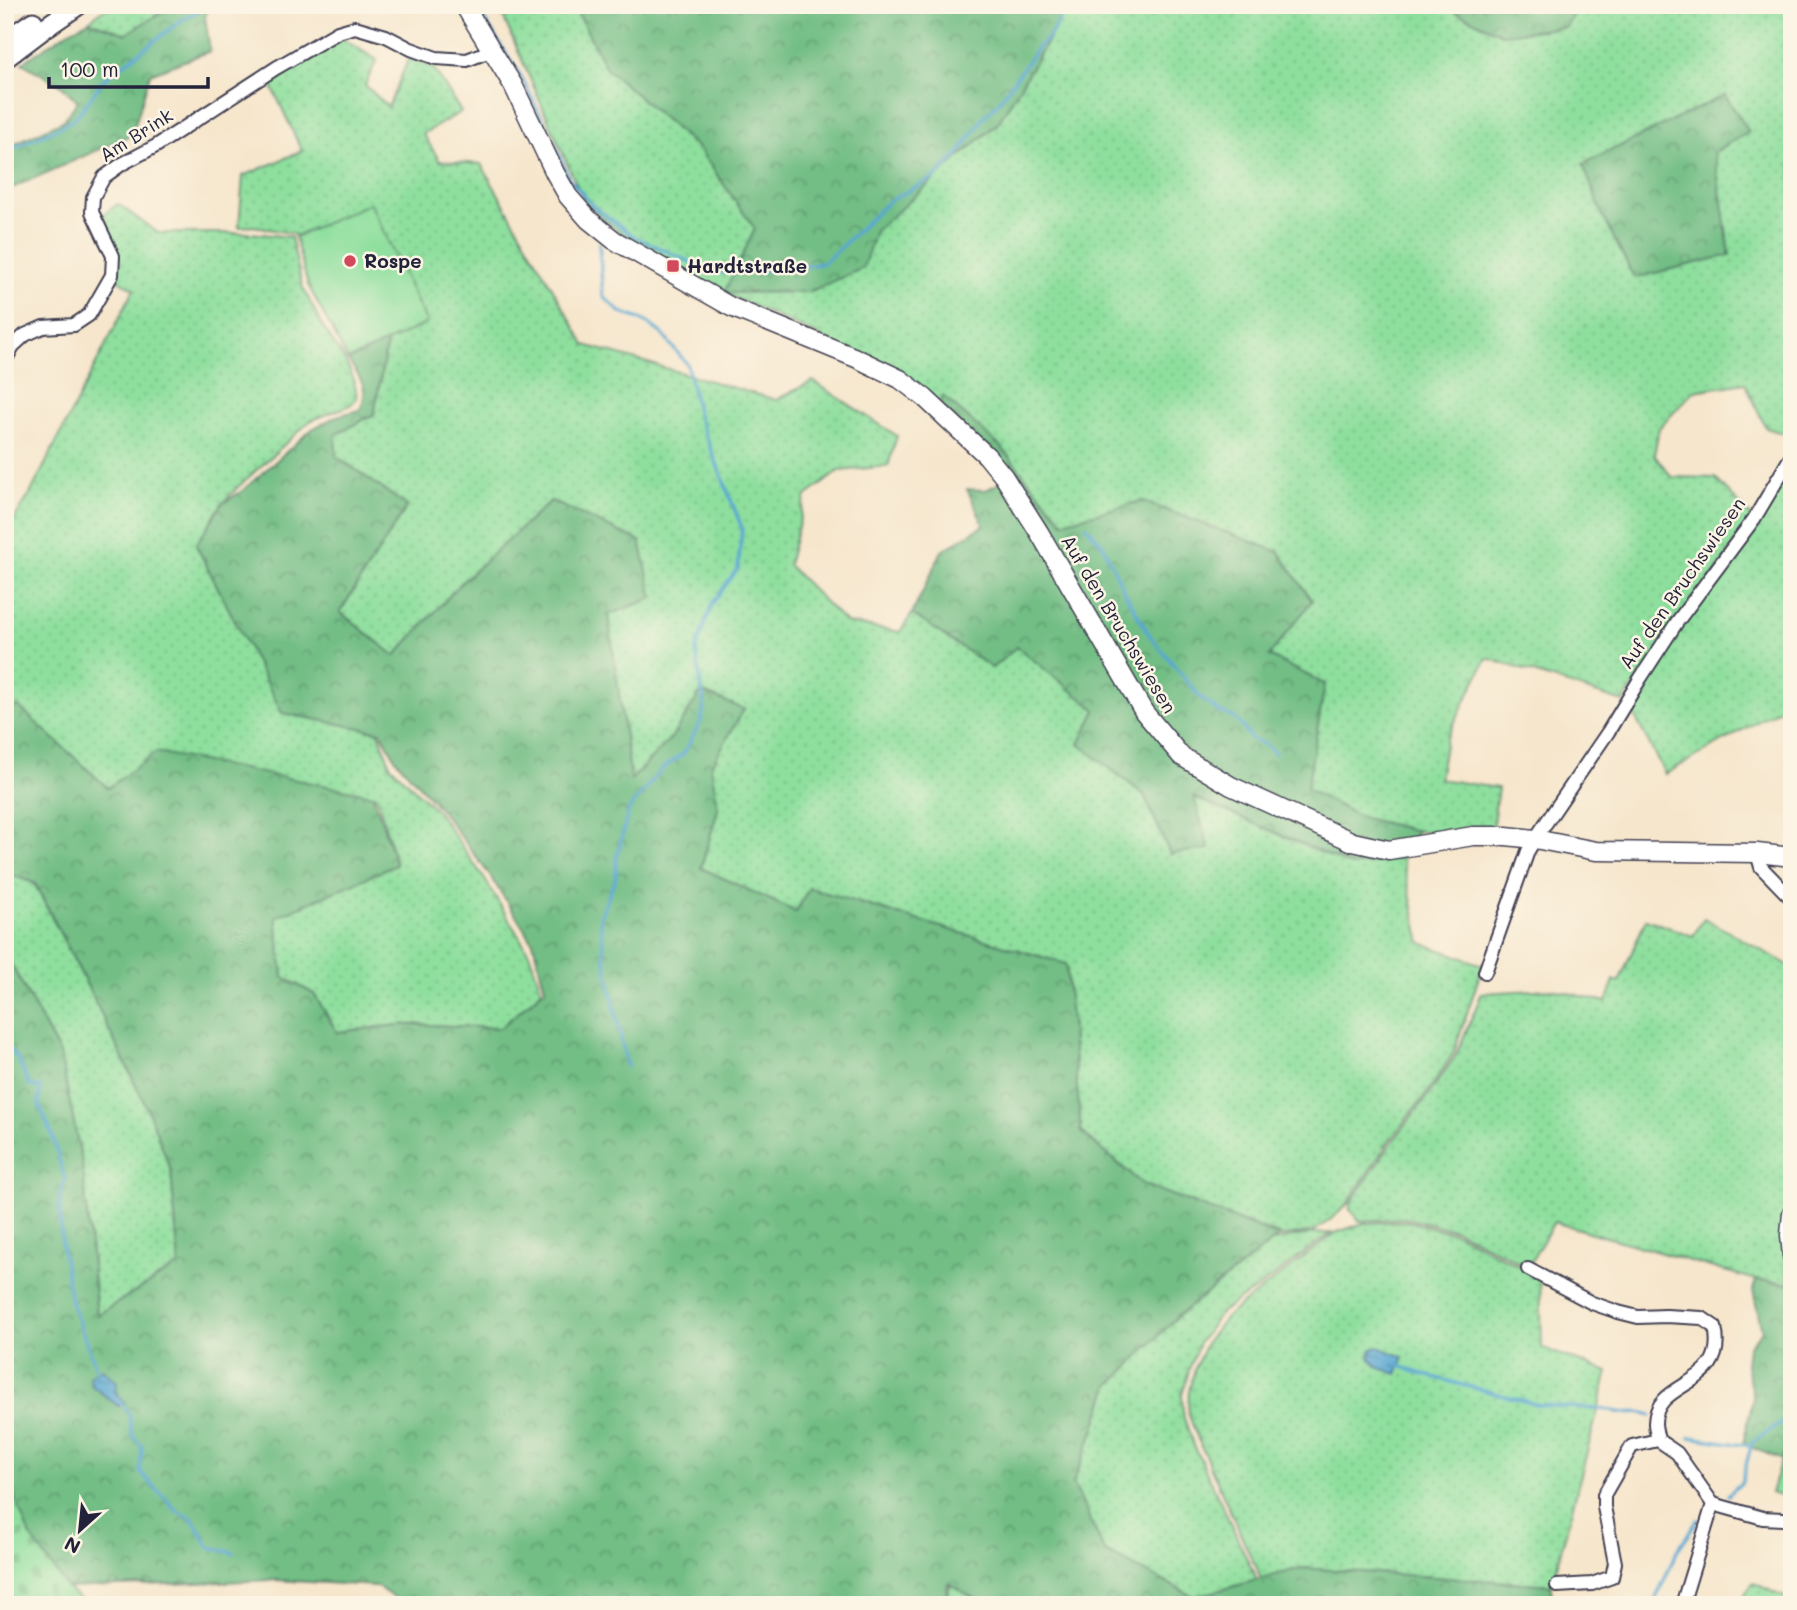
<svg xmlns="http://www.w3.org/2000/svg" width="1797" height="1610" viewBox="0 0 1797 1610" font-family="Mali,sans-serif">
<defs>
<pattern id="grass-dots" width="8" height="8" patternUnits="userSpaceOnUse" patternTransform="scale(1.75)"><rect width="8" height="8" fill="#8edf9e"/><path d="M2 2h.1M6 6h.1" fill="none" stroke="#7abf89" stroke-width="1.8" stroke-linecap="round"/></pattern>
<pattern id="forest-crowns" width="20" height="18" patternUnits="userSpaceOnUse" patternTransform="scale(1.75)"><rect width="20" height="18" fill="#72be85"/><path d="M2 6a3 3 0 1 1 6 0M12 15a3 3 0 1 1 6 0" fill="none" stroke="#5d9a6e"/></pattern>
<pattern id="cemetery-stones" width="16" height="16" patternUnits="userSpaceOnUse" patternTransform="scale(1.75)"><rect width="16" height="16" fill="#8edf9e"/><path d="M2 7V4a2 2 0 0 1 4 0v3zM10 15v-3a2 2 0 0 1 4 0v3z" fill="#7abf89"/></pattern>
<pattern id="water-ripples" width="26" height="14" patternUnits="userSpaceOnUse" patternTransform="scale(1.75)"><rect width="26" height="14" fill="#58a7d2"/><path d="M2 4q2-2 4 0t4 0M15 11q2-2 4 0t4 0" fill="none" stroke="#4888ac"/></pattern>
</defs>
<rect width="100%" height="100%" fill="#fcf5e5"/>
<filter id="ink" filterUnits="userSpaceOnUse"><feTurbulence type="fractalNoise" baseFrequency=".0143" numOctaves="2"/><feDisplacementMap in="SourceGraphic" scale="14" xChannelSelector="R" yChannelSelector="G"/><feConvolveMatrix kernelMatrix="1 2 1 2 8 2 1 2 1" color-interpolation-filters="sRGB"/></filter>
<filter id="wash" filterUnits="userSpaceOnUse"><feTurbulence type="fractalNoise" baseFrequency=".00686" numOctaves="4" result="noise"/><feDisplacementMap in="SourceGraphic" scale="28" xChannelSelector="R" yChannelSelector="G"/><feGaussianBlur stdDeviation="1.57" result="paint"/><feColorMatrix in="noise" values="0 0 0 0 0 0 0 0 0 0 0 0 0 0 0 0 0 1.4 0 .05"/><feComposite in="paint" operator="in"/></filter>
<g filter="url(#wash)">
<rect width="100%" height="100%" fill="#f6e6cc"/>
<!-- grass -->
<path fill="url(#grass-dots)" stroke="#58806c" stroke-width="2" fill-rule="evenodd" d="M109,5H173L126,34L89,21Z
M498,5H574L606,68L699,149L755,229L725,293L809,292L862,268L874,231L998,123L1069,5H1441L1502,34L1566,27L1577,5H1792V436L1766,428L1745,383L1694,391L1659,428L1654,455L1672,477L1715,478L1753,518L1623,702L1487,658L1446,739L1439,779L1498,788L1492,830L1455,833L1417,831L1360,818L1306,789L1325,684L1269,656L1279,552L1142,501L1063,523L1001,447L940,404L815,334L724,293L631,241L585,204ZM1725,95L1749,132L1714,152Z
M339,37L377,60L365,85L388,107L409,58L433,67L461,112L423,134L440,161L481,164L585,345L776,400L813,381L897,436L888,466L839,471L806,496L788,565L846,623L900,632L912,614L992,668L1017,646L1097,710L1079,744L1144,795L1170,854L1193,797L1352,866L1402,858L1421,943L1483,965L1454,1052L1433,1085L1387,1144L1346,1206L1330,1220L1313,1232L1277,1237L1279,1235L1142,1184L1081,1131L1066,964L809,888L796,912L701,868L718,809L710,766L744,709L701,692L672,737L631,781L608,615L551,501L462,582L395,656L340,612L407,506L336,456L335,435L374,414L387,342L426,323L370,204L295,237L294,234L254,226L239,227L243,176L302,151L268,78Z
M118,204L158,233H249L291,237L302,286L323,327L345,360L354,380L357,398L349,406L332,412L310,421L237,488L222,504L196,545L282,712L376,731L380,735L390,765L438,812L484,878L529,953L542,991L500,1028L408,1024L337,1032L314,994L283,977L276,917L396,864L377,797L285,779L108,788L18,707L5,710V534L30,494L134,289L116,279C124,252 112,240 100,217Z
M1792,462V702L1665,774L1629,705L1643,679Z
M5,873L34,883L95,1001L147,1108L171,1170L179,1265L97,1315L82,1163L60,1054L5,953Z
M1704,918L1792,967V1180L1784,1234L1788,1284L1756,1280L1554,1222L1528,1267L1456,1230L1406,1218L1359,1221L1350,1210V1204L1389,1146L1435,1086L1457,1053L1482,993L1552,989L1606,1002L1614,980L1619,982L1646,919L1693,936Z
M1407,1221L1456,1233L1540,1277L1542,1348L1608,1372L1552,1585L1301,1568L1261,1579L1197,1437L1188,1412L1189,1391L1195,1368L1207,1341L1227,1316L1335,1233L1364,1223Z
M1314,1233H1331L1259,1287L1221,1312L1199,1343L1189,1370L1182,1395L1183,1415L1192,1441L1257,1580L1195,1597L1105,1552L1073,1483L1095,1428L1108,1387L1178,1316L1273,1241Z
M1792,1441V1514L1784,1511V1497L1771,1493L1785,1448Z
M1753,1583L1792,1600V1605H1737Z
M950,1584L981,1602V1605H947Z"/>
<!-- forest -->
<path fill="url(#forest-crowns)" stroke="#4a7060" stroke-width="2" d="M173,5H212L205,16L210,51L150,74L132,135L10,189L5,186V148L63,121L78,101L60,85L22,63L71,30L89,21L126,34Z
M574,5H1069L998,123L875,231L863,268L809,292L724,293L755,229L699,149L606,68Z
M1441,5H1577L1566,27L1502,34Z
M1725,95L1749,132L1714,152L1730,255L1634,278L1602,214L1583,164Z
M387,342L374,414L335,435L336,456L407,506L340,612L395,656L462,582L551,501L640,541L653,598L608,615L631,780L672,737L701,692L744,709L711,766L718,809L701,868L796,912L809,888L1066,964L1081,1132L1142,1184L1279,1236L1178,1316L1108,1387L1095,1428L1073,1483L1105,1552L1195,1597L1301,1568L1552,1585V1605H981L980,1602L948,1583L945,1605H405L376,1586L275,1580L67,1588L29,1534L5,1473V953L60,1054L82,1163L97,1315L179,1265L171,1170L147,1108L95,1001L35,883L5,873V710L18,706L108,788L156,752L373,795L396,865L276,917L283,977L314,994L337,1032L408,1024L500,1028L545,989L533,942L488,873L441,810L396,760L381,732L282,713L196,545L222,504L242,491L312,429L337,416L360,410C370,387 361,380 348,360Z
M943,396L1001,447L1063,522L1142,501L1279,552L1312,601L1269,656L1325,684L1307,789L1360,817L1417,831L1402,858L1352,866L1194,797L1209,849L1170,854L1144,795L1079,744L1096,710L1017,647L992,668L912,614L942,551L984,525L967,489L986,490L1011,477L940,404Z
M1756,1280L1792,1284V1441L1785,1448L1782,1460L1743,1444L1753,1398L1746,1365L1748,1347L1762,1331L1753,1290Z"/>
<!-- cemetery -->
<path fill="url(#cemetery-stones)" stroke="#58806c" stroke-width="2" d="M5,1473L29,1534L67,1588L87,1605H5Z"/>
<!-- park -->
<path fill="#8edf9e" stroke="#58806c" stroke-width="2" d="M370,203L427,323L348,360L308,285L295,237Z"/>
<!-- water -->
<path fill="url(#water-ripples)" stroke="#3d6486" stroke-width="2" d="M1376,1346L1404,1357L1397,1374L1379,1368L1370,1358L1371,1351Z
M102,1369L117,1382L115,1392L125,1403L118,1406L91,1385L90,1376Z"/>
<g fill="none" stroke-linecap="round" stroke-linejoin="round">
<!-- stream -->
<path stroke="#58a7d2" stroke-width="3.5" d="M475,5L522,78L555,146L569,179L595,208L635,237L715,273L788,269L824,263L889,201L937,176L960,152L984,117L997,104L1038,47C1051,38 1060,20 1067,5
M5,152L60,127L75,118L90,99L103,80L182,20L208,5
M599,243L603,296L620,312L645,321L661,333L687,364L698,416L742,528L738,568L712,604L696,649L704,707L701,721L684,753L662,769L629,809L616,861V877L600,917L605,960L627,1067
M1086,526L1103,545L1125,593L1150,636L1200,697L1218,711L1235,718L1252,739L1266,745L1275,753
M5,1044L18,1059L29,1085L40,1088L39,1104L52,1135L65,1180L59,1196L62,1246L71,1302L99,1375
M1400,1366L1421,1374L1540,1405L1612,1410C1625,1417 1636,1408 1651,1415
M121,1403L129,1413L132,1435L142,1446L140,1472L178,1512L192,1518L209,1547L234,1553
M1690,1437L1750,1446
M1728,1495L1741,1483L1752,1443L1783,1421L1792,1417
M1653,1605L1678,1549L1698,1520"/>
</g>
</g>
<g filter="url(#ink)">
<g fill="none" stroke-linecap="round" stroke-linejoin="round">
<defs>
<path id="street" d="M5,361L13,346L25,335L43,327L74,325L89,315L112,275L113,256L92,212L93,197L104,177L122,164L156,146L276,68L338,32L355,27L386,36L411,49L436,58L467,60L492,50
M1757,853L1761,867L1792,899
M1485,972L1528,851L1535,839L1608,732L1640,679L1677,622L1754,519L1792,455
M1528,1269L1592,1303L1618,1312L1638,1317L1666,1316L1702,1318L1715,1327C1729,1389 1655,1378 1655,1423C1655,1428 1657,1435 1658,1440L1677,1453L1713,1504L1763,1518L1783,1519L1792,1522
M1557,1586L1592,1584L1612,1577L1615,1563L1604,1507V1495L1632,1446L1658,1440
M1682,1605L1713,1504"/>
<path id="secondary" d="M464,5L513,85L555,173L568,196L589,220L614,240L731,307L856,358L900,379L925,398L987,456L1004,477L1039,532L1144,712L1181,756L1231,786L1353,842L1389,850L1473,836H1506L1535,839L1596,851L1757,853L1792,857
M1792,1213L1790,1235L1792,1256"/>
<path id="primary" d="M5,41L33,22
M5,58L46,27L78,5"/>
</defs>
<!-- street casing -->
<use href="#street" stroke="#423f51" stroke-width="16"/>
<!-- secondary casing -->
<use href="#secondary" stroke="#423f51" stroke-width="21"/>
<!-- primary casing -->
<use href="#primary" stroke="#423f51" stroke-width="23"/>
<!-- street -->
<use href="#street" stroke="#fff" stroke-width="12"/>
<!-- secondary -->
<use href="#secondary" stroke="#fff" stroke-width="18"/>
<!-- primary -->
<use href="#primary" stroke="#fff" stroke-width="19"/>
</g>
</g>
<!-- markers -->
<g fill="#d1495b" stroke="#fcf5e5" stroke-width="2.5">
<circle cx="350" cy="261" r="7"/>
<rect x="666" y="259" width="14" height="14" rx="3.5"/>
</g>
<g text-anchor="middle" stroke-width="5" stroke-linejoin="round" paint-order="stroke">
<!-- street labels -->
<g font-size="19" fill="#22223b" stroke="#fcf5e5">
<text transform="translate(136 135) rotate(-32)" y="7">Am Brink</text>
<text transform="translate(1682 583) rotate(-55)" y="7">Auf den Bruchswiesen</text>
<text transform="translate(1119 624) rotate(59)" y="7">Auf den Bruchswiesen</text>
</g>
<!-- poi labels -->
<g font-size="19" font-weight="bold" fill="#22223b" stroke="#fcf5e5" text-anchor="start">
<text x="364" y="268">Rospe</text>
<text x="687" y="273">Hardtstraße</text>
</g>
</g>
<!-- margin -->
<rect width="1797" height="1610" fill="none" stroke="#fcf5e5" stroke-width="28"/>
<!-- north arrow -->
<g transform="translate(80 1530) rotate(207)" stroke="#fcf5e5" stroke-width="5" paint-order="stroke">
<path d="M0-5L12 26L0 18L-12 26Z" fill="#22223b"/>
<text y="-10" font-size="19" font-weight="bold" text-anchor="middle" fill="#22223b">N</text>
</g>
<!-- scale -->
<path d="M49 77v10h159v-10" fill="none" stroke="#22223b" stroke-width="3.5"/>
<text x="60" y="77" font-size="21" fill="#22223b" stroke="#fcf5e5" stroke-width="5" paint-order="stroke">100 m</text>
</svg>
